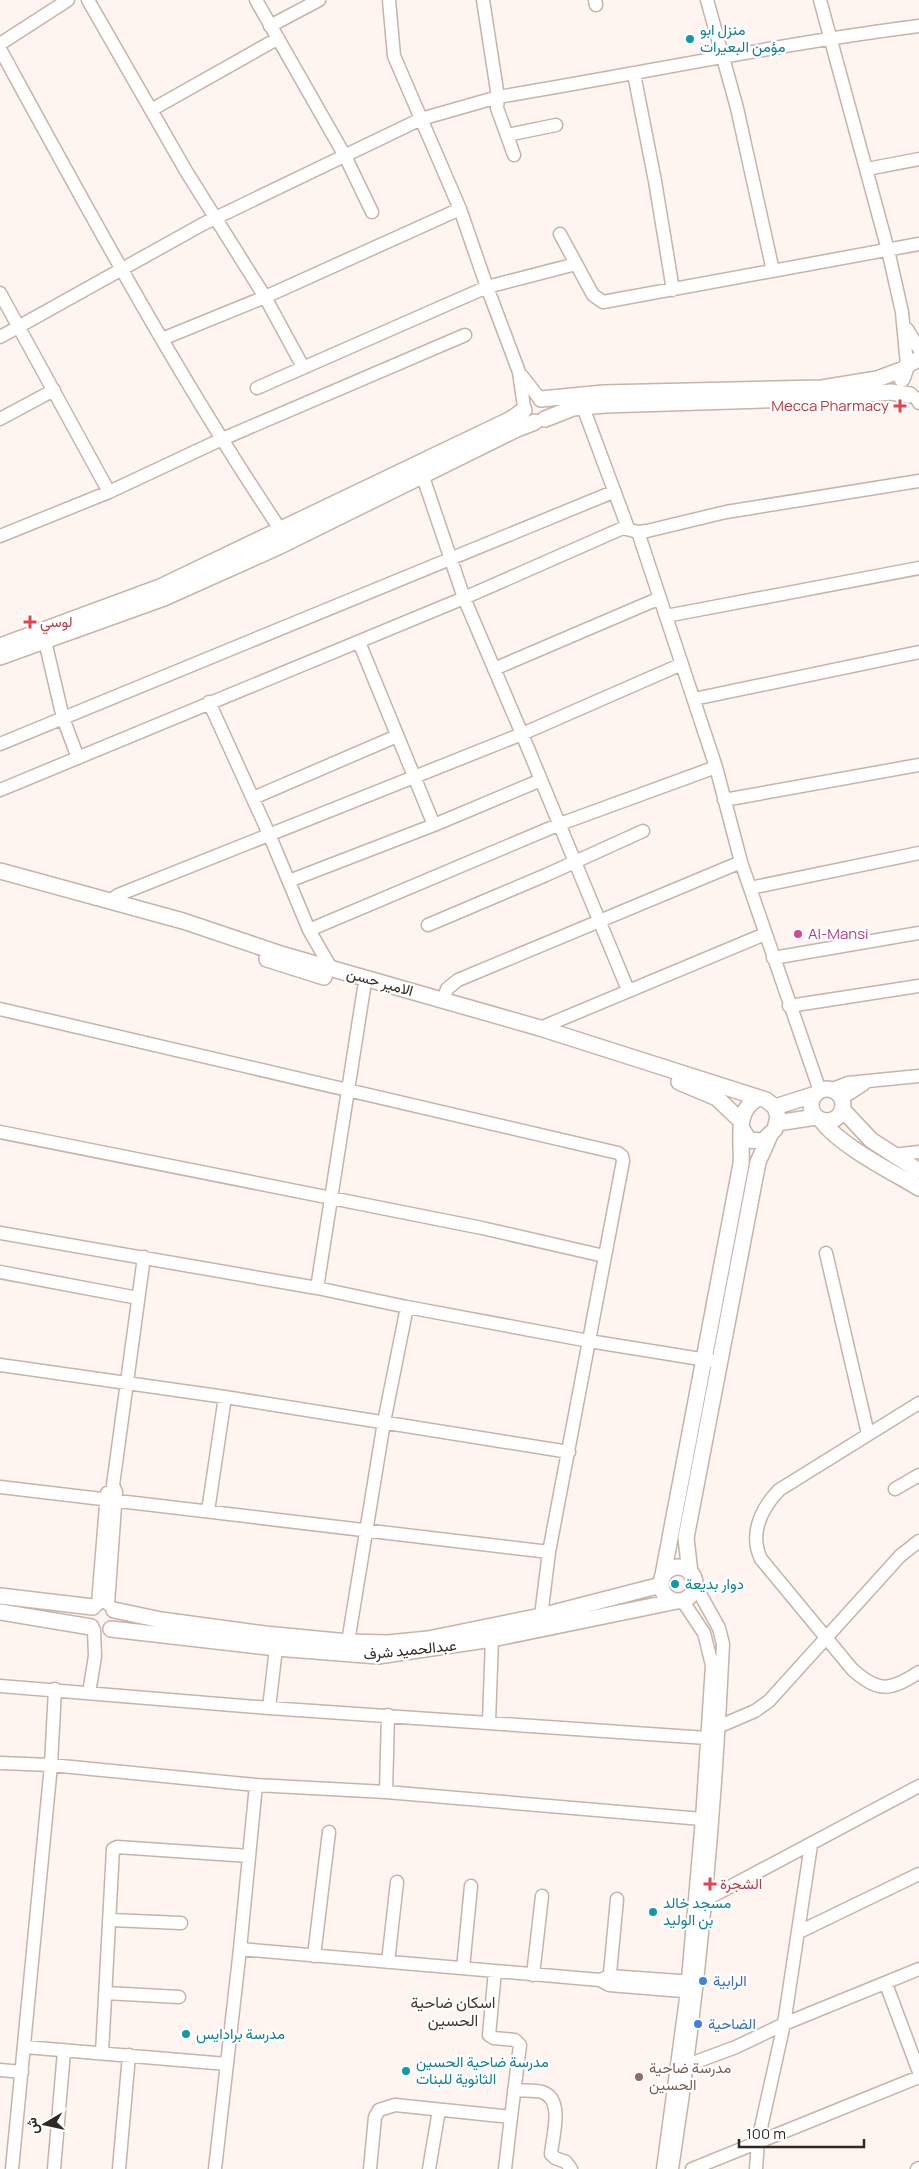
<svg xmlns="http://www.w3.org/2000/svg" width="919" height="2169" viewBox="0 0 919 2169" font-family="Manrope,Vazirmatn,sans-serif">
<rect width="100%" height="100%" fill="#fef5f0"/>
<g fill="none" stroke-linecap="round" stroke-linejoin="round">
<defs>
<path id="minor" d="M88,0L186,171L265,297L303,367
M256,0L345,156L372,212
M389,0L394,56L460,209L487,287L519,372L524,407
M483,0L498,97C638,74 778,44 919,26
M595,0L596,5
M707,0L737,108L773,271
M820,0L888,250L902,312L907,365
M270,26L319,0
M0,44L68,0
M0,49C89,212 177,375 280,529
M634,74L655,181L673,290
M151,110L277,39
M507,135L556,125
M867,169L919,159
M560,234L593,295L603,302L919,244
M0,293L109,492
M907,329L919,349
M0,337L203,224L421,119L498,97L497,108L514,155
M162,339L265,297L460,209
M522,376L539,398
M257,388L487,287L576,264
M916,398L919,403
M583,407L628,528
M0,419L54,390
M423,477L464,598L522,734L628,990
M638,532L716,767L741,862L820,1091
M0,536L109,492L220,440L465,335
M666,616L919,568
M45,641L63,718L78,758
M359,642L434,825
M494,669L660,598
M694,699L919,652
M209,702L269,834L309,930L331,968
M0,744L613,492
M0,790L464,598L623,528L638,532L647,531L726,512L919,481
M253,798L397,736
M724,800L919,765
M289,881L434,825L541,780
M750,888L919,853
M109,902L118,895L522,734L682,664
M428,925L546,875L643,831
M309,930L560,824L716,767
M773,958L919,933
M443,1000L447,989L458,980L741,862
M789,1006L919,986
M0,1009L618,1153L622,1156L623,1161L549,1552L541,1616
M540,1028L765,934
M830,1090L848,1083L919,1076
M841,1099L864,1084
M0,1132L482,1228L604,1256
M893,1155L919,1152
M0,1233L317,1288L407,1307L589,1341L713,1361
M826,1253L868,1434
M0,1272L138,1298
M317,1288L364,988
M0,1365L225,1397L569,1452
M919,1403L779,1490C761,1509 749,1534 761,1559L852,1669C878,1693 890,1691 919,1672
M0,1487L549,1552
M895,1489L919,1475
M208,1511L225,1397
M98,1604L107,1493
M108,1604L116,1492L113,1485L144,1257
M348,1642L384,1422L407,1307
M0,1686L269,1708L707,1738
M89,1693L95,1656L94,1630
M269,1708L276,1648
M489,1722L492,1639
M720,1726L755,1711L769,1701L900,1556L919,1541
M0,1763L51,1765L256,1785L386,1792L702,1819
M386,1792L388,1715
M707,1899L919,1786
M111,1920L181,1923
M799,1932L919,1874
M240,1949L600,1980L609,1985L695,1992
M314,1956L329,1832
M388,1962L397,1882
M463,1968L471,1886
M495,1971L489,2035L494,2038L515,2040L520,2045L511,2117
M533,1975L542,1896
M600,1980L609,1976L694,1982
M609,1984L617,1899
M886,1984L919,2072
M106,1993L179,1997
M25,2047L227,2064
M102,2053L113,1849L117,1847L249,1856
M682,2067L736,2047L784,2024L919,1969
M0,2070L22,2072
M514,2090C523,2091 534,2090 542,2092C565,2099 552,2138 551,2154L555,2158L566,2162L571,2169
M12,2169L51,1765L55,1689
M54,2169L64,2051
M119,2169L129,2055
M215,2169L240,1949L256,1785
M370,2169L375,2117L379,2110L395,2105L511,2117L505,2169
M429,2169L439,2110
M663,2169L687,1991L702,1819L712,1665L704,1633L682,1600
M672,2169C699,1995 715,1820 723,1644L719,1628L695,1585
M692,2169L919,2077
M756,2169L758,2141L784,2024L811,1845
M917,2169L919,2168"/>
<path id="major" d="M902,379L907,365L919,359
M541,399L604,393L822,388L877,379L904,369
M545,419L573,408L605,405L823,398L891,392L910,395
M0,646L160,587L511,419L524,410
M0,657L164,598L278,547L517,429L535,422
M0,871L183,921L284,955L540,1028L766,1100L775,1107L778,1117L775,1129L763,1141L749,1140L742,1129
M267,959L324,977
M679,1082L717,1098L741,1121
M811 1105a16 16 0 1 1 32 0a16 16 0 1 1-32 0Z
M775,1107L816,1094
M842,1109L871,1140L919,1171
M821,1120C840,1146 891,1171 919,1188
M777,1123L816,1117
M661 1584a17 17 0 1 1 34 0a17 17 0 1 1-34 0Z
M690,1573L686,1538L758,1162L770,1135
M663,1575L741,1164C743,1141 733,1110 759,1098
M0,1596L93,1607
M114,1610L161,1620L265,1634L348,1642L388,1643L428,1639L541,1616L661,1585
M0,1612L91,1627
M111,1629L276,1648L378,1656L492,1639L677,1601"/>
</defs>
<!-- minor casing -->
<use href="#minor" stroke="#c7b3a8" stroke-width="15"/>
<!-- major casing -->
<use href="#major" stroke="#c7b3a8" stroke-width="18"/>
<!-- minor -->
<use href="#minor" stroke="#fff" stroke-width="12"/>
<!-- major -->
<use href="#major" stroke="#fff" stroke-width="15"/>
</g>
<!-- markers -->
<g fill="#0f9aa8" stroke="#fff" stroke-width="2">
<circle cx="690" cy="39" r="5"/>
<circle cx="675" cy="1584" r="5"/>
<circle cx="653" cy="1912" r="5"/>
<circle cx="186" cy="2034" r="5"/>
<circle cx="406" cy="2071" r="5"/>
</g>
<g fill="#e0444e" stroke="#fff" stroke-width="2">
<path d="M897.5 398.5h5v5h5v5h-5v5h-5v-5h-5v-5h5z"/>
<path d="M27.5 614.5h5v5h5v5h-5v5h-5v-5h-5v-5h5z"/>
<path d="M707.5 1876.5h5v5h5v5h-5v5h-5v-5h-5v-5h5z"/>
</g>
<circle fill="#d1479c" stroke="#fff" stroke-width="2" cx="798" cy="934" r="5"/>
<g fill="#3f7fe0" stroke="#fff" stroke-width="2">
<circle cx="703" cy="1981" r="5"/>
<circle cx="698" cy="2024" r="5"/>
</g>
<circle fill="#8d6e63" stroke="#fff" stroke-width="2" cx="639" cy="2077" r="5"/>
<g text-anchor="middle" stroke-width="4.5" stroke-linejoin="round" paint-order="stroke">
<!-- culture labels -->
<g font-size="15" fill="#0d838f" stroke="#fff" text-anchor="start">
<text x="700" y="35">منزل ابو<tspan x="700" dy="17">مؤمن البعيرات</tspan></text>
<text x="685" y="1589">دوار بديعة</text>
<text x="663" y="1908">مسجد خالد<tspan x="663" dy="17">بن الوليد</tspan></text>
<text x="196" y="2039">مدرسة برادايس</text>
<text x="416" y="2067">مدرسة ضاحية الحسين<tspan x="416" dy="17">الثانوية للبنات</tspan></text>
</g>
<!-- health labels -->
<g font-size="15" fill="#be3a42" stroke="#fff" text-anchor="start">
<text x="889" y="411" text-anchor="end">Mecca Pharmacy</text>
<text x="40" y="627">لوسي</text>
<text x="720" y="1889">الشجرة</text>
</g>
<!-- hotel labels -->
<g font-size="15" fill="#b23c85" stroke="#fff" text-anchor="start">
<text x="808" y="939">Al-Mansi</text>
</g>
<!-- street labels -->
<g font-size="15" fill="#302824" stroke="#fff">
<text transform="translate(380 982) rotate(16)" y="5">الامير حسن</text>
<text transform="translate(410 1650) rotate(-6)" y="5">عبدالحميد شرف</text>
</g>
<!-- shop labels -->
<g font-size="15" fill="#366cbe" stroke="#fff" text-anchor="start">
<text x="713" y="1986">الرابية</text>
<text x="708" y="2029">الضاحية</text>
</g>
<!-- education labels -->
<g font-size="15" fill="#785e54" stroke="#fff" text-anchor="start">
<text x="649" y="2073">مدرسة ضاحية<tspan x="649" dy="17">الحسين</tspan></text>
</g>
<!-- neighbourhood labels -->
<g font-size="16" fill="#46362d" stroke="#fff">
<text x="453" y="2008">اسكان ضاحية<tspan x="453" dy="18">الحسين</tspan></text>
</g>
</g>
<!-- north arrow -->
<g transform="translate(45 2124) rotate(261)" stroke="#ffffff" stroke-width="4" paint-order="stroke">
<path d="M0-4L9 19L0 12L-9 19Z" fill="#302824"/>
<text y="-8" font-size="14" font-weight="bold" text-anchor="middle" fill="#302824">ش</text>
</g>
<!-- scale -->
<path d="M739 2139v8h125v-8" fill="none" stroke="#302824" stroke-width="2.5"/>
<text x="746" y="2139" font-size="15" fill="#302824" stroke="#ffffff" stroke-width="4" paint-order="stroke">100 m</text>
</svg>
